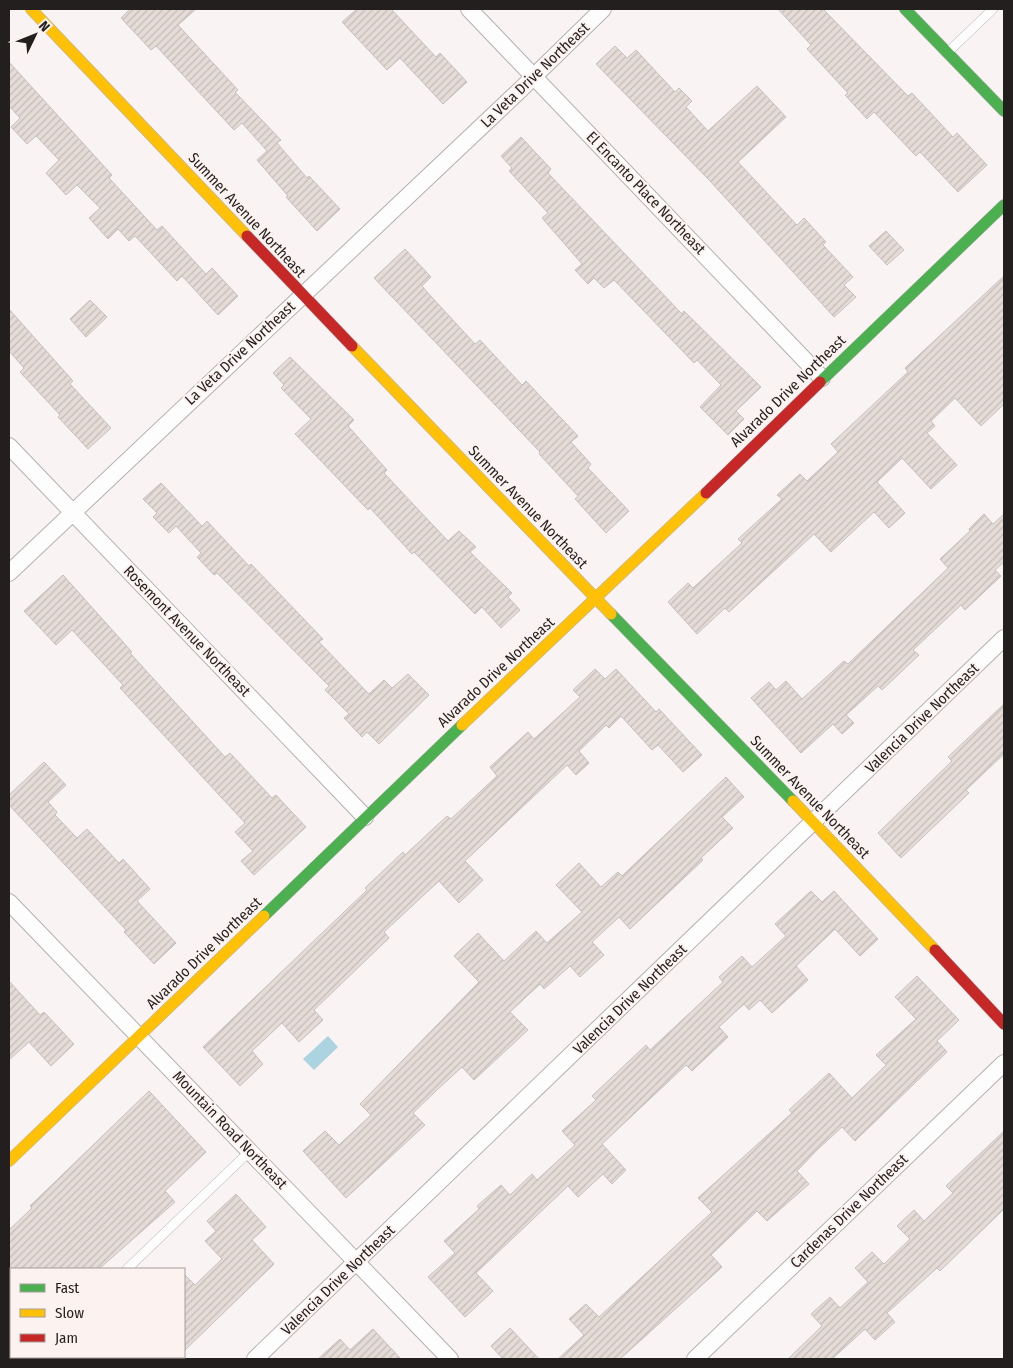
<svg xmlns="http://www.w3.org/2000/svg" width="1013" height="1368" viewBox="0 0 1013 1368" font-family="'Fira Sans Condensed',sans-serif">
<defs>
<pattern id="building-hatch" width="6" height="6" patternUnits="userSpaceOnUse" patternTransform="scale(1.25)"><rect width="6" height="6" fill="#e5dbd7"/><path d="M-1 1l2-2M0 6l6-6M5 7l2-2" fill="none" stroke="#c4bcb8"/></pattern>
</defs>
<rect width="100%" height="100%" fill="#f9f4f3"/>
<!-- water -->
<path fill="#abd4e0" d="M328,1036L338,1047L314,1070L303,1059Z"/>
<!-- building -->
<path fill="url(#building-hatch)" stroke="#c5c1c0" d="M130,9H196L178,25L238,90L235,92L281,140L277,143L307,178L309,176L340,209L317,231L286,197L288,196L257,160L267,151L242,123L234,130L156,46L151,50L121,18Z
M357,9H391L436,57L440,53L467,82L443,104L400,58L387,70L342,22Z
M778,9H823L908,96L912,93L953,137L957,133L987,165L958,192L920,152L916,156L874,112L867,119L845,95L848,93L807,49L811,45Z
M615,46L627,58L636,50L675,92L679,88L692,101L686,107L708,131L757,86L786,117L738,162L797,225L804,218L826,242L823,245L853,277L844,285L856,297L834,317L710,181L596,64Z
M9,62L112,175L109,178L157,230L162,226L206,274L212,268L238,296L218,315L182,276L177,281L135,236L129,241L118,229L108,239L89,218L100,208L77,185L66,195L46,173L59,160L36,136L27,144L11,127L20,118L9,106Z
M521,137L551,169L548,173L682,314L684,311L761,387L736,411L744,419L728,435L700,407L721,385L697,360L694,363L614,280L604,288L594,278L588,284L575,270L582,264L542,218L548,213L509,171L512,168L501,156Z
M886,231L904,250L887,265L869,246Z
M405,249L431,277L422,286L428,293L475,344L480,340L522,385L526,381L578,436L571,442L591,464L588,468L629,511L606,533L575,499L578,496L539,454L540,452L374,278Z
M1004,276V404L981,426L955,398L931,421L935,426L927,433L957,465L931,489L902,458L877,482L905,513L889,528L874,512L831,552L814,534L729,612L725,608L697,634L668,602L688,583L693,588L742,543L738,539L782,499L777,495L800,474L807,481L838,452L831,444L908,372L905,368Z
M90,300L107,317L86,337L70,319Z
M9,309L73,381L70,384L111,428L88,449L58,417L60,415L20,372L24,368L9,351Z
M290,357L354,420L348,426L387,470L384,473L414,505L448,541L459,531L476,547L470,552L512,593L508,597L520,610L501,628L482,607L475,614L414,552L412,554L370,508L368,510L295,434L311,419L281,388L284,385L273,373Z
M161,483L202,526L207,521L249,566L251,564L323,639L319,642L369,694L384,680L392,688L408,674L429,695L379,744L367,732L362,737L344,718L349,714L325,690L329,686L217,573L214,575L197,557L201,553L176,526L169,533L153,517L157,513L143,499Z
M984,514L993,524L1004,514V562L995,570L1001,576L965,610L961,605L913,650L919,655L882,690L878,686L846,715L854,723L842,734L833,724L801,753L751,698L769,682L776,690L786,681L802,699L844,661L848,664L948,568L940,559L970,531L969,529Z
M63,575L132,652L130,653L225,757L230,753L272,798L276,795L306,827L254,875L241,861L253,851L235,832L245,823L120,688L123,685L72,630L56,645L24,611Z
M595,669L605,679L616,669L656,712L659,709L702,755L683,772L658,745L652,750L621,716L609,728L606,725L579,751L589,763L576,775L567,765L465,861L483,880L459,903L439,881L384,932L389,938L314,1010L323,1020L299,1042L282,1023L252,1051L263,1064L240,1086L203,1047L367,890L365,888L403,852L405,855L447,816L451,819L497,776L490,767L528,732L534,739L580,697L573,690Z
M1004,704V754L966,790L969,793L901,858L878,833L952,761L948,757Z
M44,762L66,785L48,802L57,812L55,815L77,838L87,829L119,863L123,859L150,889L137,901L176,943L154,964L124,932L126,930L9,805V795Z
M726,777L744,797L722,817L733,828L701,858L703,860L630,929L619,917L592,942L604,955L580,977L570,966L544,989L540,984L510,1012L528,1030L474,1080L462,1067L437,1090L413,1113L425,1125L346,1198L303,1151L325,1131L339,1145L371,1115L360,1104L479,982L454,956L478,933L504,961L536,931L547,943L582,912L556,885L579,863L601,887L618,872L622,876Z
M811,891L822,902L834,891L878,939L860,956L835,929L796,966L808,980L772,1013L760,1000L749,1010L744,1004L719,1027L728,1037L692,1071L686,1065L602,1144L626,1170L612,1184L603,1174L578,1197L568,1186L476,1273L493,1291L465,1317L428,1277L455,1253L444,1241L479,1209L477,1206L501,1185L510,1195L532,1174L537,1180L575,1145L562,1131L596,1100L592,1096L646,1045L650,1050L723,982L719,977L742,956L752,967L786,936L775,924Z
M917,976L959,1020L937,1041L947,1052L855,1141L842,1127L817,1150L797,1171L809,1184L767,1221L757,1211L711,1255L722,1267L620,1359H558L584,1335L569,1319L586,1304L599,1317L712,1212L698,1198L792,1113L789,1110L829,1073L852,1098L886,1065L876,1055L916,1019L895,997Z
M9,981L40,1015L44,1012L74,1044L51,1066L29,1042L9,1060Z
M149,1091L206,1152L165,1191L175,1202L99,1269H9V1230L32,1208L30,1206Z
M1004,1131V1209L940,1271L937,1268L887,1313L895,1322L875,1340L865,1329L832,1359H788L822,1326L811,1314L830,1297L840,1308L868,1282L855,1268L872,1252L884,1264L910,1239L897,1226L914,1210L924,1221L953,1193L946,1186Z
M236,1194L266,1227L252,1240L274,1264L184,1351V1274L195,1285L222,1259L205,1241L216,1231L207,1221Z
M510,1328L539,1359H503L491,1346Z
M373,1329L401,1359H318L340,1339L350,1350Z"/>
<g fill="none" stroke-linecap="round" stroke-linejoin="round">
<defs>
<path id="lane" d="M948,52L993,9
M127,1269L250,1151
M35,1359L37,1357"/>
<path id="street" d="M469,9L822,378
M9,446L365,817
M9,573L519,91L603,9
M9,902L450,1359
M255,1359L1004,638
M695,1359L1004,1063"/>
<path id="fast" d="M905,9L1004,111
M820,382L1004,205
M611,614L793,801
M264,916L462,725"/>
<path id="slow" d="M31,9L247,236
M352,346L611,614
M462,725L706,493
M793,801L935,950
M9,1161L264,916"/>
<path id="jam" d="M247,236L352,346
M706,493L820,382
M935,950L1004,1024"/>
</defs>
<!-- lane casing -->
<use href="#lane" stroke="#b4b1b0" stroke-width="10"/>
<!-- street casing -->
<use href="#street" stroke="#b4b1b0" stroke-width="18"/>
<!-- fast casing -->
<use href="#fast" stroke="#b4b1b0" stroke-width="12"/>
<!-- slow casing -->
<use href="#slow" stroke="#b4b1b0" stroke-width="12"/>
<!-- jam casing -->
<use href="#jam" stroke="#b4b1b0" stroke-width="12"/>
<!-- lane -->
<use href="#lane" stroke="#fefdfd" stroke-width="9"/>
<!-- street -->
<use href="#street" stroke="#fefdfd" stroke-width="16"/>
<!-- fast -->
<use href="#fast" stroke="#4caf50" stroke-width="11"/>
<!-- slow -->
<use href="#slow" stroke="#ffc107" stroke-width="11"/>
<!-- jam -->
<use href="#jam" stroke="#c62828" stroke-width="11"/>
</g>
<g text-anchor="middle" stroke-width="4" stroke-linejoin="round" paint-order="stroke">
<!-- street labels -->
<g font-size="15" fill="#221f1e" stroke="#fcf3f0">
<text transform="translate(535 75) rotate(-44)" y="5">La Veta Drive Northeast</text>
<text transform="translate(646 193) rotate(46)" y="5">El Encanto Place Northeast</text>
<text transform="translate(247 215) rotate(47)" y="5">Summer Avenue Northeast</text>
<text transform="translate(240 353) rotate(-43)" y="5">La Veta Drive Northeast</text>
<text transform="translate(788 391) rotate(-44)" y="5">Alvarado Drive Northeast</text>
<text transform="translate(528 507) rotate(46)" y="5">Summer Avenue Northeast</text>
<text transform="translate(187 631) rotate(46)" y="5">Rosemont Avenue Northeast</text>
<text transform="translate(496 672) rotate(-43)" y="5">Alvarado Drive Northeast</text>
<text transform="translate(922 718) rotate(-44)" y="5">Valencia Drive Northeast</text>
<text transform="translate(810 797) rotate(46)" y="5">Summer Avenue Northeast</text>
<text transform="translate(204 953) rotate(-44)" y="5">Alvarado Drive Northeast</text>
<text transform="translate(630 999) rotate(-44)" y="5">Valencia Drive Northeast</text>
<text transform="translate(230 1130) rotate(46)" y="5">Mountain Road Northeast</text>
<text transform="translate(849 1211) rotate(-44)" y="5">Cardenas Drive Northeast</text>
<text transform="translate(338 1280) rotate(-44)" y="5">Valencia Drive Northeast</text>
</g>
</g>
<!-- border -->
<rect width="1013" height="1368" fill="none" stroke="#221f1e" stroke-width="20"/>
<!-- legend -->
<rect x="10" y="1268" width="175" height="90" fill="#fcf3f0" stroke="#a59e9c"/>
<rect x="20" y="1284" width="25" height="8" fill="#4caf50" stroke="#a59e9c"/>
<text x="55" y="1293" font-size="15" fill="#221f1e">Fast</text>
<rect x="20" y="1309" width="25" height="8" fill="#ffc107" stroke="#a59e9c"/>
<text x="55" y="1318" font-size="15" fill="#221f1e">Slow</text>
<rect x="20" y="1334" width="25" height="8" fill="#c62828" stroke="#a59e9c"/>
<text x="55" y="1343" font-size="15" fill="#221f1e">Jam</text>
<!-- north arrow -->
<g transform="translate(35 35) rotate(47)" stroke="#fcf3f0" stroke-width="4" paint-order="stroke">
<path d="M0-4L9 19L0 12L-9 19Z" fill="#221f1e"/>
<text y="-8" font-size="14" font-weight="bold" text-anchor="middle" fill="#221f1e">N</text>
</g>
</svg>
